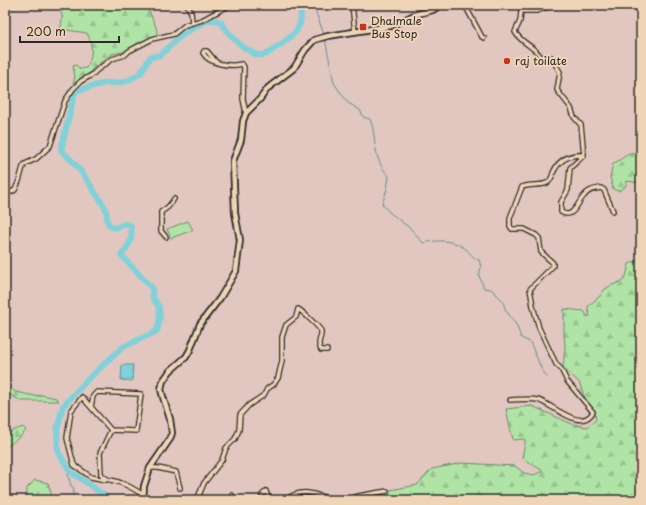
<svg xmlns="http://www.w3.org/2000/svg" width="646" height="505" viewBox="0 0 646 505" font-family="'Playpen Sans',sans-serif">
<defs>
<pattern id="grass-tufts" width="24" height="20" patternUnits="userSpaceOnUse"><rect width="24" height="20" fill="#b0e4a6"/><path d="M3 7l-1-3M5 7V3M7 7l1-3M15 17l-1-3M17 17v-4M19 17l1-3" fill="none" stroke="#98c48f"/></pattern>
<pattern id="forest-firs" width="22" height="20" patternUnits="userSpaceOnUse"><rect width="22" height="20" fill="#b0e4a6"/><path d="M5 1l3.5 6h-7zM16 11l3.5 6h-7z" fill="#98c48f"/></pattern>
</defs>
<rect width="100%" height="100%" fill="#e2c7c0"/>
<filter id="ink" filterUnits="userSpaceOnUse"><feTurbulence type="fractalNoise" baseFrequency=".025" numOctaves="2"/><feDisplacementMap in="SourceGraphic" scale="8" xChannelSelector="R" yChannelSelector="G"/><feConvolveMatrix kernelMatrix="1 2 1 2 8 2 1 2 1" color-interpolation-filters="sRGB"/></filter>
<g filter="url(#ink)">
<!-- grass -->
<path fill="url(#grass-tufts)" stroke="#6e8868" d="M188,221L193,230L171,238L167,229Z"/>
<!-- forest -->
<path fill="url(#forest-firs)" stroke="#6e8868" d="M58,5H138L139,7L149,11L156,27L157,33L154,36L122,52L112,54L93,68L89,74L73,84L75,77L73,66L76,65L80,69L86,68C93,59 93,43 87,33L60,29C63,20 63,13 58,5Z
M634,153L641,154V183L627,181L625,187L618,191L613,189L610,177L613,164L627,155Z
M641,259V500H349L358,496L417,485L432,469L462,463L515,466L524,473L534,475L543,471L522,458L525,443V439L513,440L506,409L532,406L572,424L587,427L596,420L595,413L586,401L579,382L563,368L565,346L564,336V309L584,311L588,317L590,313L588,311V306L600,296L604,290L610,286L622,281L626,276L629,264Z
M5,386L16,392L35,396L42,395L56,398L59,401H21L5,392Z
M23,427L26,430C23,436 11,443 5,448C5,435 10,431 23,427Z
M35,480L48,483L51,493V500H27V488Z"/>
<!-- water -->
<path fill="#80d1d9" stroke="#5e8f93" d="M122,365H133L132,381L121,380Z"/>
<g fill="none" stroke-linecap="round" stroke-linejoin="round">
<!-- stream -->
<path stroke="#5e8f93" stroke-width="1" d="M313,5L324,34
M325,39L334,83L348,103L360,110L363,117L370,119C378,141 371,157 389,176L387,189L382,204L389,212L411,229L423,243C439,240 453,239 467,250C471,254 473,258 479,260L481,267L479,276L484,288L491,289L503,301L505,309L517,326L521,338L530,342L542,370L547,377
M70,471L68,475L71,486L74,488L72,500"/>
<!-- river -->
<path stroke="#80d1d9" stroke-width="6" d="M111,500L70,471L58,452L57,430L63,406L88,379L123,347L157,331L160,318L159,307L153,298L152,288L121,255C128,247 135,237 130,225L125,224L115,228C104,224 109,220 106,211C104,205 100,199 96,194C87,178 75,163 61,150L75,91L105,83H118L129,80L141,73L150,57C163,57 167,48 176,40C184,33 201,22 212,20C215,20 219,22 221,22C227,33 250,58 264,55C268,54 273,49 277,47C293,36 306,27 299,5"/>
<defs>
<path id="minor" d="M187,5L191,12L192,23
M352,5L355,32
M462,5L467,9L482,37L484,38
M532,5L533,11H521L520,21L515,32C521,43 534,46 541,57H551L560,72L557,90L571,108L574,117L581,125L584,155L570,168L568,190L561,202V212C573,220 577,203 584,196C588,190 595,189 601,188L604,190L613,211
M533,11H537L554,5
M216,62L207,51H204L203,53C209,64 230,67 242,64L244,67L243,99L246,113
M5,191L11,192L15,190L19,181L23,167L25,164L36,159L50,146L65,101L73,89L81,81L92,75L97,70L112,59L125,55L129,51L152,39L174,34L185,25L202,20L230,5
M166,237L161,231V212L168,207L174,199
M510,400C518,400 530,398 538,400C552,404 581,433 593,412L567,381L561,369L556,364L539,328L533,306L530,289L553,266V263L541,252L539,238L536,235L524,229H512L510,226V218L522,187C530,184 541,186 547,183C551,181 552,177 553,173C559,159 570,154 584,155
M150,468H158L176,472L180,488
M106,480L91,477L74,465L67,438L71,411L82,397L111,430L91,407L93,396L97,392L141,394L136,431L111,430L100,453L101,474C108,482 112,479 121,483C129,486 136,490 143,495
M197,500L204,483L222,460L226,448L235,439L239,430L240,415L249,405L264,395L267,389L274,384L278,378L282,361V337L286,325L296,317L298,309C302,311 320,328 321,331C322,339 316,341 321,350H327
M231,500L232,495L234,500
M261,500L262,495L266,491L269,500
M285,500C302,487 314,494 333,500
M349,500L358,496L387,491"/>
<path id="major" d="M143,500L144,486L150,468L170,439L172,433L170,419L163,397L161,389L163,381L170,371L186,357L190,350L200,324L220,298L236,271L240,240L235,213L233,161L241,140L243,121L246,113L260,99L268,88L294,68L305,50L314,40L328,36L391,26L414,15L433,10L440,5"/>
</defs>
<!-- minor casing -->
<use href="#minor" stroke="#2b2b2b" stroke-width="6"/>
<!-- major casing -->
<use href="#major" stroke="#2b2b2b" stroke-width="8"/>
<!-- minor -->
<use href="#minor" stroke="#efd4b6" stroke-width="3.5"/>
<!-- major -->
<use href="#major" stroke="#efd4b6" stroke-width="4.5"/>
</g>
</g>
<!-- markers -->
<g fill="#c8321e" stroke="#efd4b6" stroke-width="1.5">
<rect x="359" y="23" width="8" height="8" rx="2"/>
<circle cx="507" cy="61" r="4"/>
</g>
<g text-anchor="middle" stroke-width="4" stroke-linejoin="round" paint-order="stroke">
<!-- poi labels -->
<g font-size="11" fill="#2b2b2b" stroke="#efd4b6" text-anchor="start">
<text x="371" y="25">Dhalmale<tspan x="371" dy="13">Bus Stop</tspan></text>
<text x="515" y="65">raj toilate</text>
</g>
</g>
<!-- margin -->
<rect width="646" height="505" fill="none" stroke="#efd4b6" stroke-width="20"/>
<rect x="10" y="10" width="626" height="485" fill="none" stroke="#2b2b2b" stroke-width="1.5" filter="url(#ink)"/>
<!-- scale -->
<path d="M20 36v6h99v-6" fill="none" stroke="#2b2b2b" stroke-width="2"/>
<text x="26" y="36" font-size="12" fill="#2b2b2b" stroke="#efd4b6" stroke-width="3" paint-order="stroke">200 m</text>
</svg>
